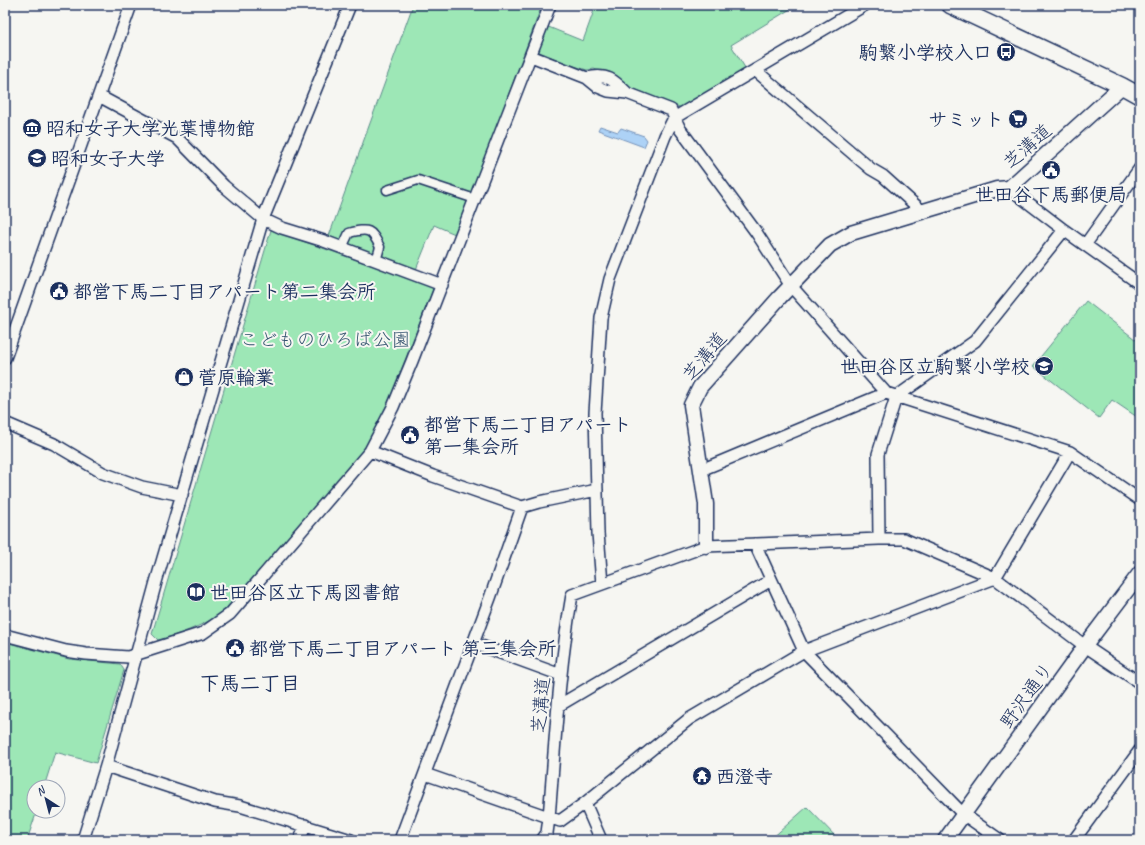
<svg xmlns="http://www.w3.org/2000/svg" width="1145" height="845" viewBox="0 0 1145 845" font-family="Caveat,'Klee One',sans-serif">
<rect width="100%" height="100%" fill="#f6f6f2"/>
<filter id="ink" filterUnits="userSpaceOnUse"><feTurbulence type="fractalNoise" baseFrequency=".025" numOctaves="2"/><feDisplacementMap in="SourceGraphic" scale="8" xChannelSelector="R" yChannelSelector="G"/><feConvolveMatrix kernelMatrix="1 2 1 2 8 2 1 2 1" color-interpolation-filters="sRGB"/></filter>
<g filter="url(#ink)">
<!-- green -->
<path fill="#9de7b6" stroke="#5c8b8a" d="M413,5H542L470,198L455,234L434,225L415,272L329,236Z
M596,5H797L731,45L747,71L682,108L624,85L617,77L594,69L587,70L568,64L537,51L546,26L583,41Z
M271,230L434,287L391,396L367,448L220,615C200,626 180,635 158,640L152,634Z
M1086,301L1140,343V419L1112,400L1099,418L1033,366Z
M5,642L69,659L120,664L124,670L96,763L55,752L44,787H34V811H37L27,840H5Z
M807,807L839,840H770Z"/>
<!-- water -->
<path fill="#add2f6" stroke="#7391b9" d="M600,126L618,132L621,128L644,136L647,140L644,147L598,130Z"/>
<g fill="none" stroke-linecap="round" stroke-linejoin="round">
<defs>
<path id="pedestrian" d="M387,190L418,180L475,199
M342,248L349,233C369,228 371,229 380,247L376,261"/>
<path id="minor" d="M531,56L587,78L598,87L608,91L627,93L671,110L680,129L756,232L791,286L886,393L1070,452L1140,500
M755,70L871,169L883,176L923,212
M587,78C607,73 614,80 627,93
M99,96L177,138L224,186L263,219L282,228L324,241L442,285
M1009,188L1064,230L1140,284
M1085,245L1140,168
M5,358L131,5
M5,423L54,444L103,473L142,487L182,495
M370,451L433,476L522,507L490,598L400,840
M701,470L886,393
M522,507L539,502L597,490
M879,539L878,454L896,397L975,341L1064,230
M755,544L804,651L963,814L1000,840
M602,584L598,533L595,413L601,318L610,279L665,136L674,118L865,5
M5,635L66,651L86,654L128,657L203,633L230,614L370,451L393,407L412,361L550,5
M473,643L561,675
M558,706L771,580
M106,766L215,802L240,806L351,840
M425,774L560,821L585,803L689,719L804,651L995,578L1070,452
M585,803L601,840
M83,840L106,766L156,582L263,219L350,5
M300,840L305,825
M542,840L547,833L549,818C555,743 559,669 572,595L706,546L879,539H904L995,578L1085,646L1140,683
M1074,840L1140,750"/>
<path id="tertiary" d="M706,546V504L691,405L700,387L780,297L830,245L851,233L997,189L1009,188L1122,86
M945,840L1085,646L1140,573"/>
<path id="secondary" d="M950,5L1122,86L1140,96"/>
</defs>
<!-- pedestrian casing -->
<use href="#pedestrian" stroke="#1b2f5e" stroke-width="11"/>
<!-- minor casing -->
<use href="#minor" stroke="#1b2f5e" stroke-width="14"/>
<!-- tertiary casing -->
<use href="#tertiary" stroke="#1b2f5e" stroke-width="17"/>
<!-- secondary casing -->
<use href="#secondary" stroke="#1b2f5e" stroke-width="19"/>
<!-- pedestrian -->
<use href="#pedestrian" stroke="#f6f6f2" stroke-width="8"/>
<!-- minor -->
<use href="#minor" stroke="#f6f6f2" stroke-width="11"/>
<!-- tertiary -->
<use href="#tertiary" stroke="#f6f6f2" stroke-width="14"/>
<!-- secondary -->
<use href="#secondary" stroke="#f6f6f2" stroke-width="16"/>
</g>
</g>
<!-- icons -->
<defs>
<symbol id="bus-disc" viewBox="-11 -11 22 22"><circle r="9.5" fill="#1b2f5e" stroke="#f6f6f2"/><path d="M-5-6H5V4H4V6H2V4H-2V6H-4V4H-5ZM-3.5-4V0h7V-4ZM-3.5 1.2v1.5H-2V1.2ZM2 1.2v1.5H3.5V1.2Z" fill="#fff"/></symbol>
<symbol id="supermarket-disc" viewBox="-11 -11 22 22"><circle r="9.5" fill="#1b2f5e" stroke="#f6f6f2"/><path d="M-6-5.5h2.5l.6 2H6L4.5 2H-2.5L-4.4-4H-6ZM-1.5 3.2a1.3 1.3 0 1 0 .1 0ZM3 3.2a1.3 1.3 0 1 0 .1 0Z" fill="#fff"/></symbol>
<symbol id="museum-disc" viewBox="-11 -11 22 22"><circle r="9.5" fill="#1b2f5e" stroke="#f6f6f2"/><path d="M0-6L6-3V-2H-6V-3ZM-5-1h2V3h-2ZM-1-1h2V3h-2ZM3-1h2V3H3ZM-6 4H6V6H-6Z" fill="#fff"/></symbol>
<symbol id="university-disc" viewBox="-11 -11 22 22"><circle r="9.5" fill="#1b2f5e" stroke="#f6f6f2"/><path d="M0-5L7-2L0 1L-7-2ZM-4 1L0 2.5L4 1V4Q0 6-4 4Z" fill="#fff"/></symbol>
<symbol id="civic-disc" viewBox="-11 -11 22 22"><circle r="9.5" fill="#1b2f5e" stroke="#f6f6f2"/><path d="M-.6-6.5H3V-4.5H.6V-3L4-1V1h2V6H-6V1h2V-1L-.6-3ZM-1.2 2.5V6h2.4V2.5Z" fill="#fff"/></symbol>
<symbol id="school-disc" viewBox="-11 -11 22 22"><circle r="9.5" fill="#1b2f5e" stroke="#f6f6f2"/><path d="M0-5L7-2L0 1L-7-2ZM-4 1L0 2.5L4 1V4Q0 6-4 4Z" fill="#fff"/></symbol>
<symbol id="shop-disc" viewBox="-11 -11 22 22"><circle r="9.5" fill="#1b2f5e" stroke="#f6f6f2"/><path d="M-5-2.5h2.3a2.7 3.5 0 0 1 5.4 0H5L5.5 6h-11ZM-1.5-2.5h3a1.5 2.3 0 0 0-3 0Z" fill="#fff"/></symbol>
<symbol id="library-disc" viewBox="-11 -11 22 22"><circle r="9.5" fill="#1b2f5e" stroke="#f6f6f2"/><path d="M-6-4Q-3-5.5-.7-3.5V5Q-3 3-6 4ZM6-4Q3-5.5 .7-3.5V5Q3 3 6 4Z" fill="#fff"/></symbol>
<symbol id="temple-disc" viewBox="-11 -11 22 22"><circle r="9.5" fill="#1b2f5e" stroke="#f6f6f2"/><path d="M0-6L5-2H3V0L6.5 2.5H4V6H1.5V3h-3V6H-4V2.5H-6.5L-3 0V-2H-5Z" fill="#fff"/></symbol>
</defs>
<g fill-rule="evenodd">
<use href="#bus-disc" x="995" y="41" width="22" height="22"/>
<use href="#supermarket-disc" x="1007" y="108" width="22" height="22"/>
<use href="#museum-disc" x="21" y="117" width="22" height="22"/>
<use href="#university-disc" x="26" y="147" width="22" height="22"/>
<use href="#civic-disc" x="1040" y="159" width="22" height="22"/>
<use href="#civic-disc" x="48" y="280" width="22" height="22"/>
<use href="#school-disc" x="1033" y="355" width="22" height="22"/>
<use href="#shop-disc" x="173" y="366" width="22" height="22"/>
<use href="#civic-disc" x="399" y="424" width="22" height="22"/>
<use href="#library-disc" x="185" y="581" width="22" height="22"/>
<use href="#civic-disc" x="224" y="637" width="22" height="22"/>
<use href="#temple-disc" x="691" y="765" width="22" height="22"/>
</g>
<g text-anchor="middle" stroke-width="4" stroke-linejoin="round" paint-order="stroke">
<!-- poi labels -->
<g font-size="19" font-weight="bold" fill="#1b2f5e" stroke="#f6f6f2" text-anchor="start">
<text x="992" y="59" text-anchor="end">駒繋小学校入口</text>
<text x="1004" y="126" text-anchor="end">サミット</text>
<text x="46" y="135">昭和女子大学光葉博物館</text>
<text x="51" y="165">昭和女子大学</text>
<text x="1051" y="201" text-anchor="middle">世田谷下馬郵便局</text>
<text x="73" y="298">都営下馬二丁目アパート第二集会所</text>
<text x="1030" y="373" text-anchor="end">世田谷区立駒繋小学校</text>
<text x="198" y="384">菅原輪業</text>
<text x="424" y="431">都営下馬二丁目アパート<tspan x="424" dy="22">第一集会所</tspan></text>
<text x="210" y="599">世田谷区立下馬図書館</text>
<text x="249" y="655">都営下馬二丁目アパート 第三集会所</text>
<text x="716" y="783">西澄寺</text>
</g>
<!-- street labels -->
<g font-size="19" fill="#1b2f5e" stroke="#f6f6f2">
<text transform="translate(1027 146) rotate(-42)" y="7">芝溝道</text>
<text transform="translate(704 356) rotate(-51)" y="7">芝溝道</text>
<text transform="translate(1026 695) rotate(-54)" y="7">野沢通り</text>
<text transform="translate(540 705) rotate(-85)" y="7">芝溝道</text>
</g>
<!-- park labels -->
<g font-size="19" fill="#355470" stroke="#f6f6f2">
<text x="325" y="346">こどものひろば公園</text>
</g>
<!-- neighbourhood labels -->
<g font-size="20" font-weight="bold" fill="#1b2f5e" stroke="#f6f6f2">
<text x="250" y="690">下馬二丁目</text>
</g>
</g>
<!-- margin -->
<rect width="1145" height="845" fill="none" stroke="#f6f6f2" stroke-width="20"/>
<rect x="10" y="10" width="1125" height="825" fill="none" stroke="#1b2f5e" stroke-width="1.5" filter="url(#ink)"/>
<!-- north arrow -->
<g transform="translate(46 799) rotate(324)"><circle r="19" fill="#f6f6f2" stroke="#9ea6b7"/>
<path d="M0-3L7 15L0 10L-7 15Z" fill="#1b2f5e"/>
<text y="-6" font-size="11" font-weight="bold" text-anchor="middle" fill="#1b2f5e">N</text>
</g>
</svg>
